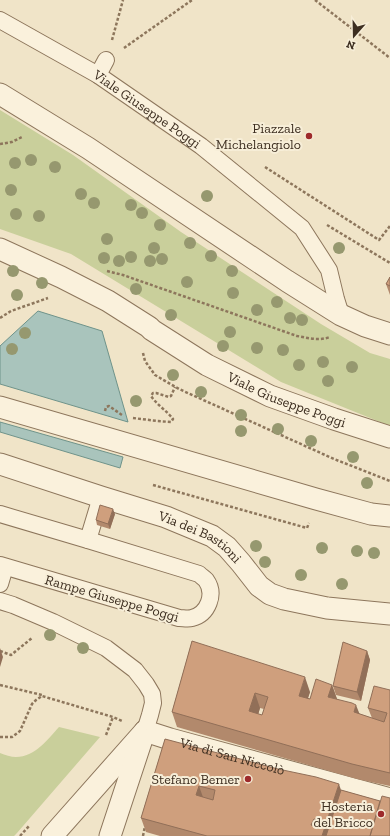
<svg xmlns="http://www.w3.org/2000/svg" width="390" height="836" viewBox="0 0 390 836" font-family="'Zilla Slab',serif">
<rect width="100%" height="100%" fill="#f0e4c8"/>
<!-- green -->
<path fill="#c9cf9b" d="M0,110L73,155L181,232L321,324L370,353L390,359V425L385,424L281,382L71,254L0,229Z
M59,727L100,737L17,833L14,836H0V753C5,755 11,757 16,757C35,757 48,739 59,727Z"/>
<!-- water -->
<path fill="#a9c4bc" stroke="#6f938a" d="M38,311L102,331L128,422L0,384V346Z
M0,422L123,457L120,468L0,432Z"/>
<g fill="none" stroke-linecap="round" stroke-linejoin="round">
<defs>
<g id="pedestrian">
<path id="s1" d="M0,20L98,75L201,146L302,228L329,270L336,299L341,315"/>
<path d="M98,75L106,60"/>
<path d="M0,514L88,540L199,574C201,576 204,578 206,580C216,594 208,614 192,618C188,619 183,618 179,618L0,565"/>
<path d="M88,540L101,497"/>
<path d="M0,584L5,567"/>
<path d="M0,601L13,605L53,622L106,648L135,670L146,684L152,694L153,703L150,715L145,731"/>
</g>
<g id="minor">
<path d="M0,94L88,148L287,281L341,315L365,326L390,334"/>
<path id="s2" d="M0,249L61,277L108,301L149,327L152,330L207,365L270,396L334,419L390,437"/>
<path d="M0,407L316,499L371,514L390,516"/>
<path id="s3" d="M0,464L101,497L166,517L212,536L227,547L241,563L259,586L270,594L284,599L327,608L390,614"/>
<path id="s4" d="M145,731L170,739L390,799"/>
<path d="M52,836L145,731"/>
<path d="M110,836L142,739"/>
</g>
</defs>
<!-- pedestrian casing -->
<use href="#pedestrian" stroke="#8d765c" stroke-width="18"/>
<!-- minor casing -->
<use href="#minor" stroke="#8d765c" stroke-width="23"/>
<!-- path -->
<path stroke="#8d765c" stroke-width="2.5" stroke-dasharray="3 2" stroke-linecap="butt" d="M315,0L390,58
M112,40L123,0
M124,48L192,0
M0,144L12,142L22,137
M265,167L379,240L390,226
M327,225L390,263
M107,271L123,275L297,336C308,338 319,341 330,337
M0,318L11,311L48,298
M143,353L145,361L155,375L179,389L334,459L390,481
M105,411L106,407L109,406L122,415
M133,418L157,421L171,422L173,419C167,411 157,405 151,396L153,393H156L169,397L171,396L175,387
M153,485L307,528L309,523
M0,651L11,655L32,638
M0,685L42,695
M106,735L113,717
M0,737H12L20,731L32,704L36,700L42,696L113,717L122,721
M20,836L29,826
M143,836L145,826"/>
<!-- pedestrian -->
<use href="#pedestrian" stroke="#faf1dc" stroke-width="16"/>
<!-- minor -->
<use href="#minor" stroke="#faf1dc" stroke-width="21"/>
</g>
<!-- trees -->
<g fill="#96986f">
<circle cx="31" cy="160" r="6"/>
<circle cx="15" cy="163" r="6"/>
<circle cx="55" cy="167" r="6"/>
<circle cx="11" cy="190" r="6"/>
<circle cx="81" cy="194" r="6"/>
<circle cx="207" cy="196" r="6"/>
<circle cx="94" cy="203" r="6"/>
<circle cx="131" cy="205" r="6"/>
<circle cx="142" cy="213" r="6"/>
<circle cx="16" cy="214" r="6"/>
<circle cx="39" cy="216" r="6"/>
<circle cx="160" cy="225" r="6"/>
<circle cx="107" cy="239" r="6"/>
<circle cx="190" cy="243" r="6"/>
<circle cx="154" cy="248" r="6"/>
<circle cx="339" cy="248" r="6"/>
<circle cx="211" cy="256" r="6"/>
<circle cx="131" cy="257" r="6"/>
<circle cx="104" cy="258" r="6"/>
<circle cx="162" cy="259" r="6"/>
<circle cx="119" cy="261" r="6"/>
<circle cx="150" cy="261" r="6"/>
<circle cx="13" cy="271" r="6"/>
<circle cx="232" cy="271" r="6"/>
<circle cx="187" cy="282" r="6"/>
<circle cx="42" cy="283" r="6"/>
<circle cx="136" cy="289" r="6"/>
<circle cx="233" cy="293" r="6"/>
<circle cx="17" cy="295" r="6"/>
<circle cx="277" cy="302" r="6"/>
<circle cx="257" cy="310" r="6"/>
<circle cx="171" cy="315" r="6"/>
<circle cx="290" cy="318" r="6"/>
<circle cx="302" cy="320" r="6"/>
<circle cx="230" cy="332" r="6"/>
<circle cx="25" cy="333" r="6"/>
<circle cx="223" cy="346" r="6"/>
<circle cx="257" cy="348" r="6"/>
<circle cx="12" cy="349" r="6"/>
<circle cx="283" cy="350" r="6"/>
<circle cx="323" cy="362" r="6"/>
<circle cx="299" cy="365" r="6"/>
<circle cx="352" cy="367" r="6"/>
<circle cx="173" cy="375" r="6"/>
<circle cx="328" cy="381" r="6"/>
<circle cx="201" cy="392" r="6"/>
<circle cx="136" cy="401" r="6"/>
<circle cx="241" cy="415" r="6"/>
<circle cx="278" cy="429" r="6"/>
<circle cx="241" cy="431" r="6"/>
<circle cx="311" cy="441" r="6"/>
<circle cx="353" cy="457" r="6"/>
<circle cx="367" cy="483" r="6"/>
<circle cx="256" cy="546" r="6"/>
<circle cx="322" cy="548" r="6"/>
<circle cx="357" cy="551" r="6"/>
<circle cx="374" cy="553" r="6"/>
<circle cx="265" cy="562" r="6"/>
<circle cx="301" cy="575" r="6"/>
<circle cx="342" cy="584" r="6"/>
<circle cx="50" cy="635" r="6"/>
<circle cx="83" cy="648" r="6"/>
</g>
<!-- wall -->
<path fill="#b2896c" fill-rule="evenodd" d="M390,277V295L386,284Z
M115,514L110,529L97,525L96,520Z
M192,641L310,692L308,698L310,699L332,685L337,699L360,714L372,718L368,708L390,690V786L357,779L177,727L172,712ZM260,708L264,709L262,715L258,714Z
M367,651L370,660L361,701L336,695L333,686Z
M165,739L341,790L380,801L322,836H160L146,832L141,818Z"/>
<!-- shaded-wall -->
<path fill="#916f58" d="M113,509L115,514L110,529L108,524Z
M0,648L3,657L0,667Z
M367,651L370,660L361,701L357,692Z
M305,677L310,692L304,710L299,696Z
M332,685L337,699L328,697Z
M255,693L260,708L255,726L249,711Z
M356,705L362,720L354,712Z
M339,784L344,799L332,836H322Z
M199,786L204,800L196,795Z
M314,819L319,834L311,825Z"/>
<!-- building -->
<path fill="#cf9f7d" stroke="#916f58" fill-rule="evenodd" d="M390,277V286L386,284Z
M100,505L113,509L108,524L96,520Z
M192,641L305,677L299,696L310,699L316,679L332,685L328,697L352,703L356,705L354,712L384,722L387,713L368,708L374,686L390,690V773L352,764L172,712ZM255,693L268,697L262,715L249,711Z
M343,642L367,651L357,692L333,686Z
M165,739L278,769L316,777L339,784L322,836H207L141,818ZM199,786L215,790L213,800L196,795ZM314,819L321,821L319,828L311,825Z
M341,790L380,801L370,836H326Z
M382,796L390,798V836H370Z"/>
<!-- markers -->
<g fill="#9e2a2b" stroke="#f7eed8" stroke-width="1.5">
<circle cx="309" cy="136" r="4"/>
<circle cx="248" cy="779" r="4"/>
<circle cx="381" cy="814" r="4"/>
</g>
<g text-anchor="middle" stroke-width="4" stroke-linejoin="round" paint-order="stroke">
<!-- street labels -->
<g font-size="14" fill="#3d2e20" stroke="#f7eed8">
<text dy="5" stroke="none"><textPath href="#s1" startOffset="172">Viale Giuseppe Poggi</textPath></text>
<text dy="5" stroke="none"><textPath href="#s2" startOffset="325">Viale Giuseppe Poggi</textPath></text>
<text dy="5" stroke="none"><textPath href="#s3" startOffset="214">Via dei Bastioni</textPath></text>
<text transform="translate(112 598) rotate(16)" y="5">Rampe Giuseppe Poggi</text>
<text dy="5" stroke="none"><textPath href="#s4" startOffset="91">Via di San Niccolò</textPath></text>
</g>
<!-- poi labels -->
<g font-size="14" fill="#3d2e20" stroke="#f7eed8" text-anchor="end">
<text x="301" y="133">Piazzale<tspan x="301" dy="16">Michelangiolo</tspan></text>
<text x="240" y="784">Stefano Bemer</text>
<text x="373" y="811">Hosteria<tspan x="373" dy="16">del Bricco</tspan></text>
</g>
</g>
<!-- north arrow -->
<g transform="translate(354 36) rotate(200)" stroke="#f7eed8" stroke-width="3" paint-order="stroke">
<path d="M0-3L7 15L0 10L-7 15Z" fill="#3d2e20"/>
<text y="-6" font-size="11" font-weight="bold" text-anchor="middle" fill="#3d2e20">N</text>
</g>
</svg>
